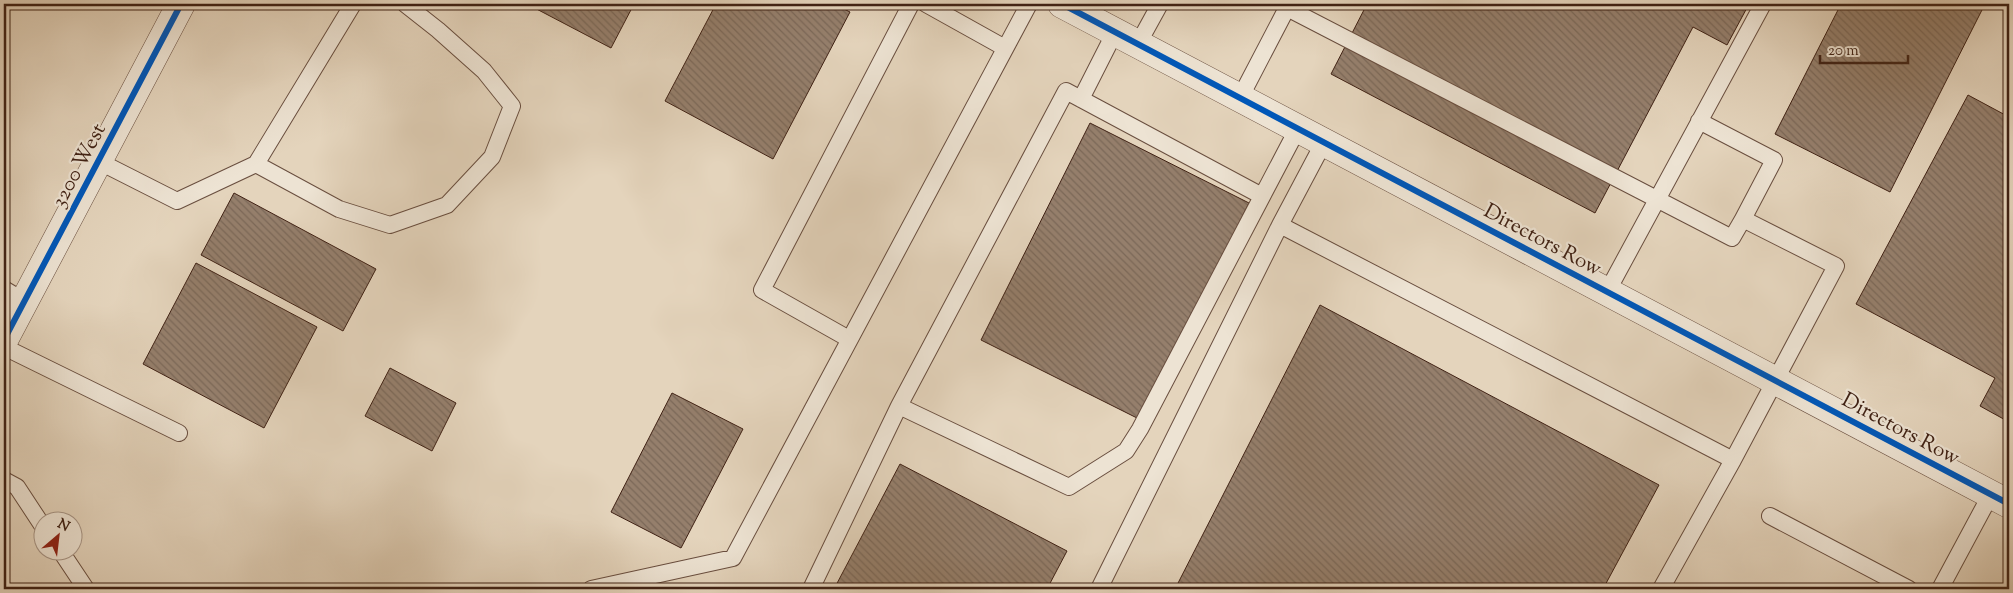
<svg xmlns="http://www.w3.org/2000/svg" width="2013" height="593" viewBox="0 0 2013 593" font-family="'Sorts Mill Goudy',serif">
<defs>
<pattern id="building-back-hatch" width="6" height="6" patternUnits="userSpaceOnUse" patternTransform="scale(1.25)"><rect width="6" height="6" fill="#957f6c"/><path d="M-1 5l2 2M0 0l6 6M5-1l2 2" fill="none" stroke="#7b6858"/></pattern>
</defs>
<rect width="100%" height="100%" fill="#e4d4bc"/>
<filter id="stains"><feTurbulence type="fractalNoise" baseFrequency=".004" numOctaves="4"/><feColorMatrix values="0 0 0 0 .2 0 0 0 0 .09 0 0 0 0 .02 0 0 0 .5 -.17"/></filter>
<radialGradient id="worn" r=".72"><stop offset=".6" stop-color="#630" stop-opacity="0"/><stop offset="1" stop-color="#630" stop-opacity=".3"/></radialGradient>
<!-- building -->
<path fill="url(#building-back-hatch)" stroke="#402215" d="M527,4H634L611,48Z
M716,4H834L850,12L773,159L665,101Z
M1367,4H1749L1727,45L1693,27L1595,213L1331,74Z
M1841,4H1985L1890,192L1775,134Z
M1968,95L2009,117V422L1980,406L1995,378L1856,304Z
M1090,123L1249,203L1141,420L981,340Z
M234,193L376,269L343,331L201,255Z
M196,263L317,327L264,428L143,364Z
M1320,305L1659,485L1603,589H1175Z
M390,368L456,403L432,451L365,416Z
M672,393L743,429L681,548L611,512Z
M900,464L1067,551L1047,589H834Z"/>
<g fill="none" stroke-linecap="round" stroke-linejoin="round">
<defs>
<path id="lane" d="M926,4L1005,48
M1287,8L1732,238L1743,219
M1138,44L1160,4
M1240,98L1289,4
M1081,99L1115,32
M1324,142L1280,225L1733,460L1836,266L1743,219L1774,160L1699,121
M98,161L177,201L256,164L353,4
M256,164L339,209L390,225L447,205L492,157L512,106L484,71L438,30L405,4
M1262,196L1066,91L899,406L1069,487L1126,451L1140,429L1298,128
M4,289L24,301
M1607,292L1763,4
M849,339L762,290L911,4
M4,347L179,433
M4,480L17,487L42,525
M1770,516L1909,589
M60,550L86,589
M591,589L733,558L1029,4
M811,589L899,406
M1099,589L1280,225
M1661,589L1733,460
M1940,589L1991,494"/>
<path id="street" d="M1062,4L2009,504
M4,340L181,4"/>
</defs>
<!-- lane casing -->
<use href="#lane" stroke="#694e3f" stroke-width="18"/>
<!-- street casing -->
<use href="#street" stroke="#694e3f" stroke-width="29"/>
<!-- lane -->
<use href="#lane" stroke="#ede3d3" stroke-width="16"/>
<!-- street -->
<use href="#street" stroke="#ede3d3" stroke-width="28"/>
<defs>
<path id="cycleway" d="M1062,4L2009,504
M4,340L181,4"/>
</defs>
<!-- cycleway casing -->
<use href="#cycleway" stroke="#ede3d3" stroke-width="9"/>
<!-- cycleway -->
<use href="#cycleway" stroke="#0057b8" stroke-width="6"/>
</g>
<g text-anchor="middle" stroke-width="4.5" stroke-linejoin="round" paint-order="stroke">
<!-- street labels -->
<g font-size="21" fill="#402215" stroke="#ede3d3">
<text transform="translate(78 165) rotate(-62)" y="7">3200 West</text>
<text transform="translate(1543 239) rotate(28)" y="7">Directors Row</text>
<text transform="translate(1901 428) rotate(28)" y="7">Directors Row</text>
</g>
</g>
<!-- margin -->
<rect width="2013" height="593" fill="none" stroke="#e4d4bc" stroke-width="20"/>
<rect x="5" y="5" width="2003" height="583" fill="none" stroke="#402215" stroke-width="2.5"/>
<rect x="10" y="10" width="1993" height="573" fill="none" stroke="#402215"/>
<!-- north arrow -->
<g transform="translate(58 536) rotate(28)"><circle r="24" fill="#ede3d3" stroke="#a89687"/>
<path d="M0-4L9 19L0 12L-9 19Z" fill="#8f2418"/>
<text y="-8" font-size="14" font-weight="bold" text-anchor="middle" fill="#402215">N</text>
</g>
<!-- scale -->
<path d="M1820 55v8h88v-8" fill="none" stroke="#402215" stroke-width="2.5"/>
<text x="1828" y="55" font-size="15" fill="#402215" stroke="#ede3d3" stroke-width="4" paint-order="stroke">20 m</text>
<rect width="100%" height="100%" filter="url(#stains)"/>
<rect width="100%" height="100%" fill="url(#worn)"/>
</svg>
